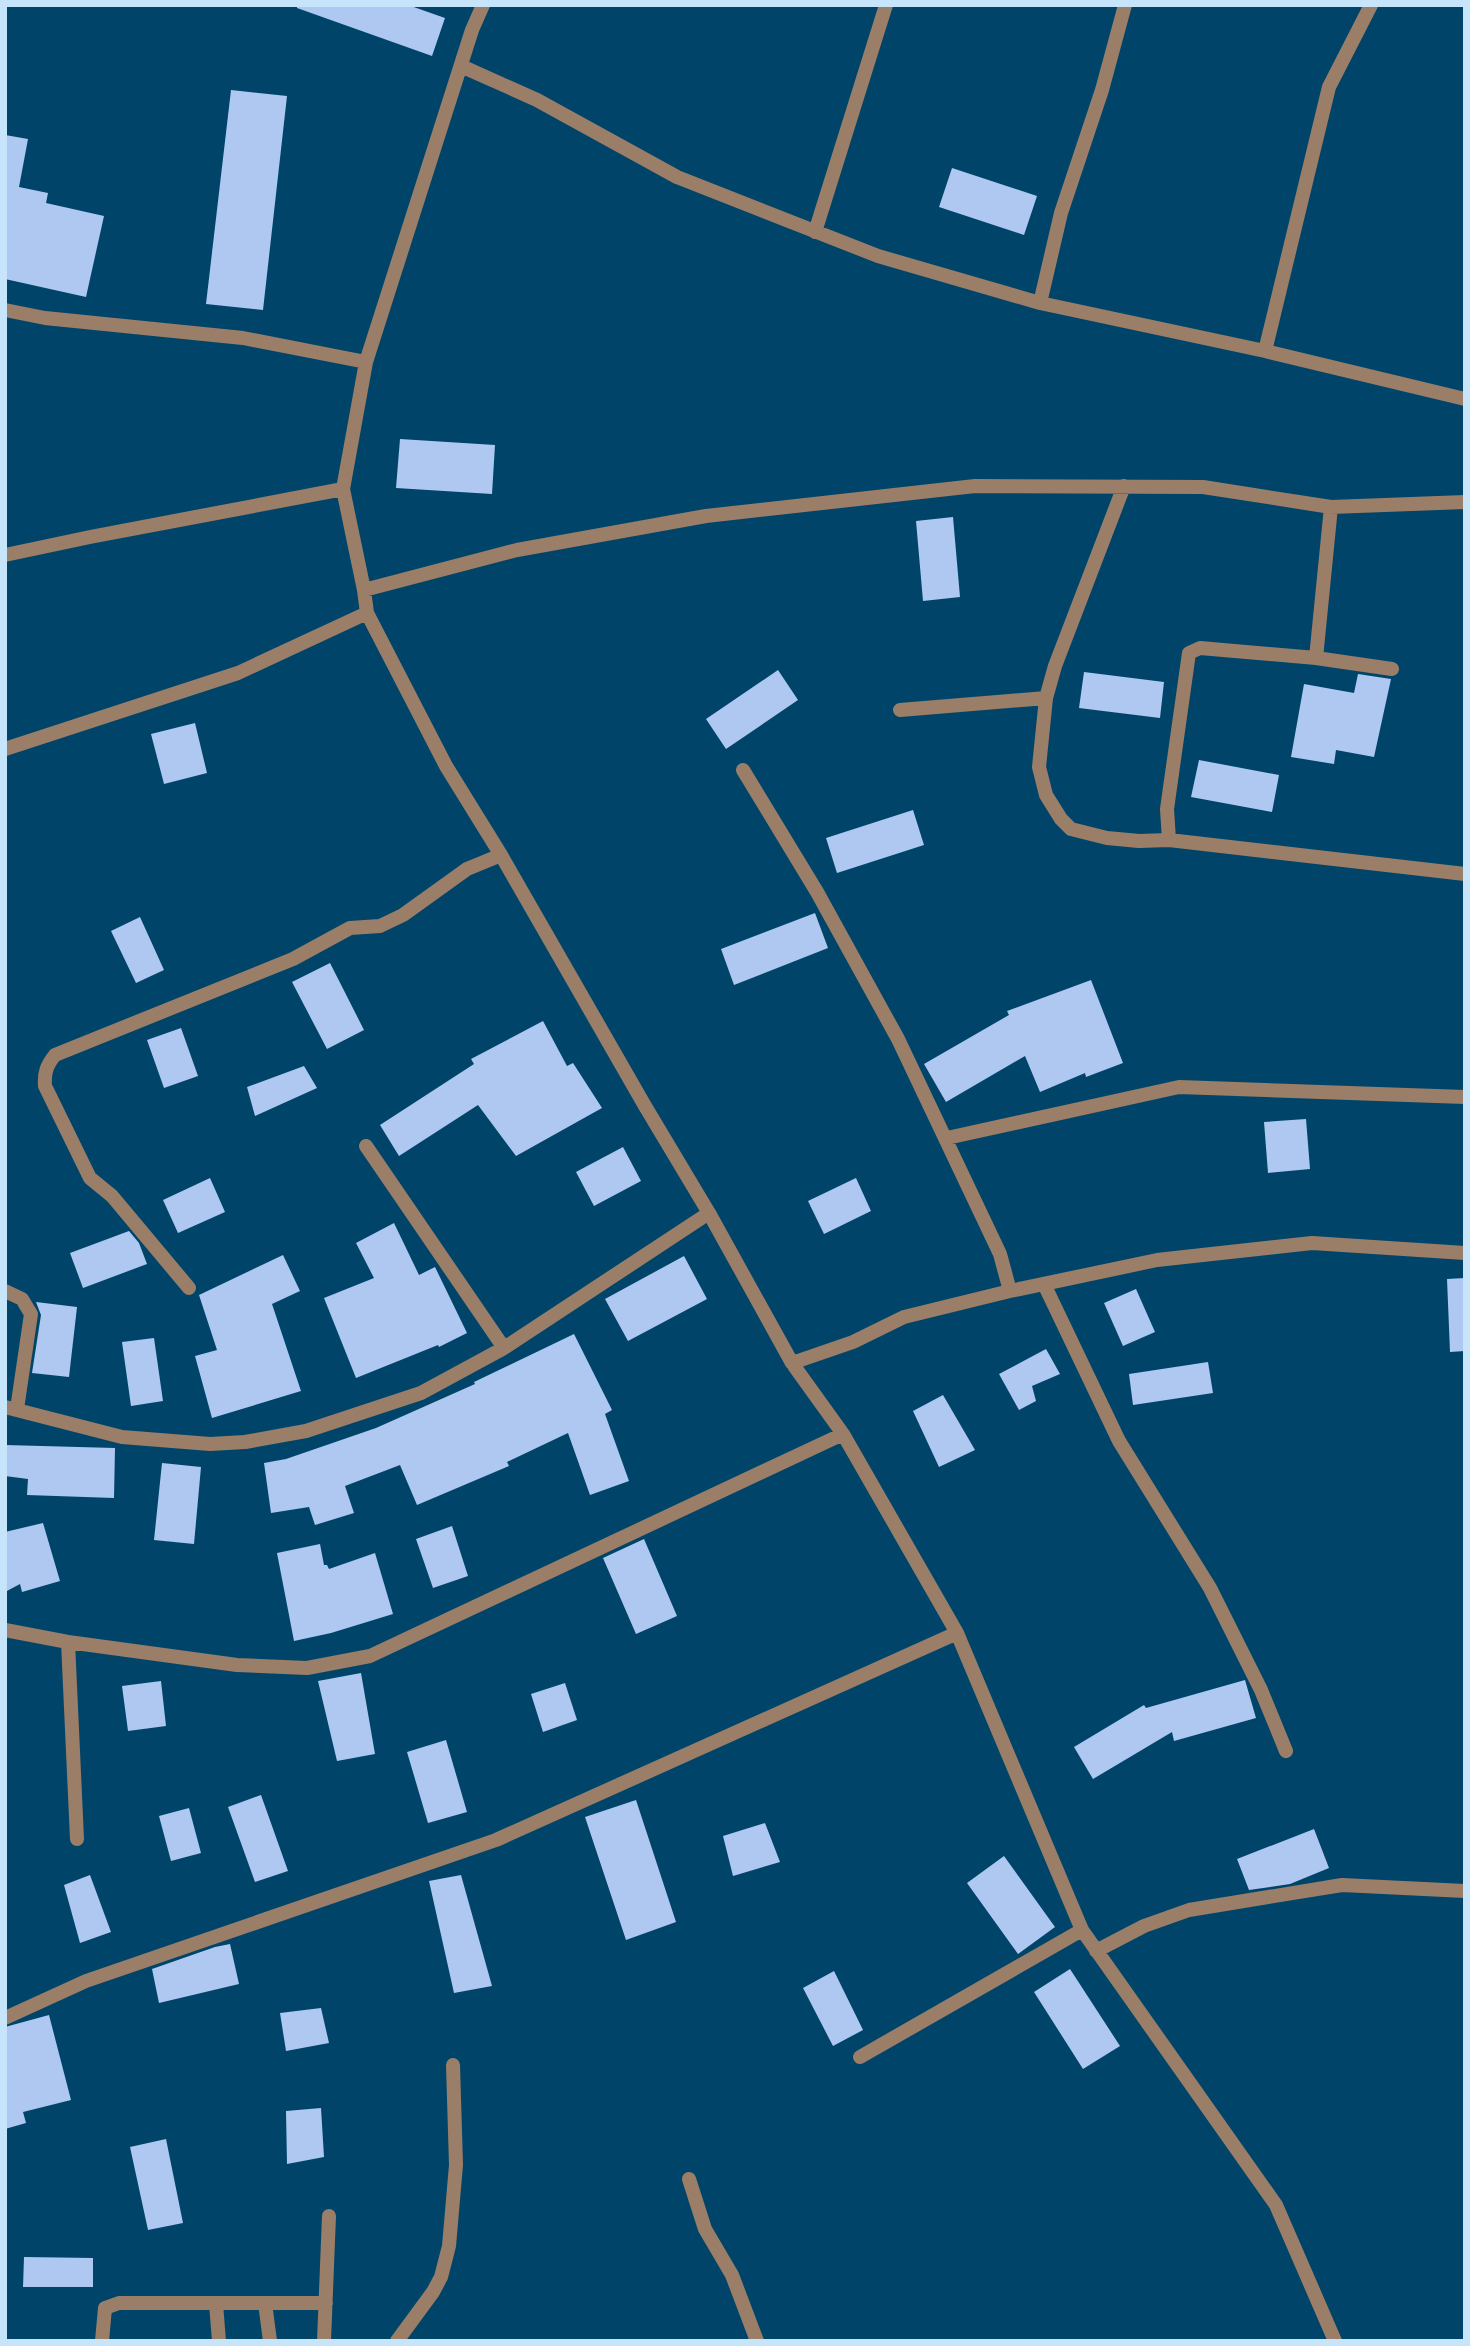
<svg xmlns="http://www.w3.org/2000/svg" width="1470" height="2346" viewBox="0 0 1470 2346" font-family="'IBM Plex Sans',sans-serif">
<rect width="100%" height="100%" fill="#004569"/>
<!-- building -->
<path fill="#aec8f1" d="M297,5H408L445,18L432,56L297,8Z
M231,90L287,96L263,310L206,304Z
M5,135L28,139L19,187L48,193L46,203L104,216L86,297L5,279Z
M952,168L1037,196L1024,235L939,207Z
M400,439L495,445L492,494L396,488Z
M953,517L960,597L923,601L916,521Z
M778,670L798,700L726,749L706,719Z
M1084,672L1164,682L1160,718L1079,708Z
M1358,674L1391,679L1374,757L1336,750L1334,764L1291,757L1304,684L1354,693Z
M195,723L207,773L164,784L151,734Z
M1199,760L1279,775L1272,812L1191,797Z
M913,810L924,845L837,873L826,838Z
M815,913L828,948L734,985L721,949Z
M140,917L164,970L136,983L111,931Z
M330,963L364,1030L327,1049L292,982Z
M1091,980L1123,1063L1086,1077L1085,1073L1040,1092L1025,1056L946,1102L924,1064L1009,1015L1007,1011Z
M543,1021L567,1066L573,1063L602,1108L516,1156L478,1105L399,1156L380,1125L474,1064L471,1059Z
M181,1028L198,1076L164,1088L147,1040Z
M304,1066L317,1088L255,1116L247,1087Z
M1306,1119L1310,1169L1268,1173L1264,1122Z
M623,1147L641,1181L594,1206L576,1172Z
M210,1178L225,1212L178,1233L163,1200Z
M856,1178L871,1211L824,1234L808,1201Z
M394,1223L419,1275L435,1267L467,1333L439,1347L438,1345L356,1378L324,1298L374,1278L356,1243Z
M129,1231L139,1243L147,1264L83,1288L70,1253Z
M283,1255L300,1291L272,1304L301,1391L212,1418L195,1356L217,1350L199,1295Z
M684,1256L707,1299L628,1341L605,1299Z
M1465,1278V1351L1450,1352L1447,1279Z
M1136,1289L1155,1332L1123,1346L1104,1303Z
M36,1302L77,1307L69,1377L32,1373L41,1315Z
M574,1334L612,1410L605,1414L629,1481L590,1495L568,1433L507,1462L509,1466L417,1505L400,1465L345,1486L354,1513L315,1525L309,1507L271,1513L264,1463L286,1459L376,1428L475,1384L474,1382Z
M154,1338L163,1401L131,1406L122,1342Z
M1046,1349L1060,1374L1032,1386L1036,1401L1019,1410L999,1374Z
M1208,1362L1213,1393L1133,1405L1129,1374Z
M943,1395L975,1450L939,1467L913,1411Z
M5,1445L115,1448L114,1498L27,1495L28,1479L5,1476Z
M162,1463L201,1467L194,1544L154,1540Z
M43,1523L60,1581L22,1592L20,1584L5,1592V1532Z
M452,1526L468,1576L433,1588L416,1539Z
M644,1539L677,1616L636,1634L603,1558Z
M320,1544L324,1565H327L329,1569L375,1553L393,1614L331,1633L294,1641L277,1553Z
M361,1673L375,1754L337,1761L318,1681Z
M1245,1680L1256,1718L1174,1741L1172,1732L1093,1779L1074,1747L1144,1705L1146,1708Z
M161,1681L166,1726L128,1731L122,1686Z
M565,1683L577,1720L543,1732L531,1694Z
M446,1740L467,1812L428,1823L407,1752Z
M261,1795L288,1871L255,1882L228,1807Z
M636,1800L676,1922L626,1940L585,1817Z
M189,1808L201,1853L171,1861L159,1816Z
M765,1823L780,1862L733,1876L723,1836Z
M1314,1829L1329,1868L1290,1884L1249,1890L1237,1859Z
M1004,1856L1055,1927L1018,1954L967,1883Z
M90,1875L111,1932L80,1943L64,1885Z
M461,1875L492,1986L454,1993L429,1881Z
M230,1944L239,1984L159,2003L152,1969L215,1947Z
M1070,1969L1120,2046L1083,2069L1034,1992Z
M834,1971L863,2030L833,2046L803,1988Z
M321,2008L329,2043L286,2051L280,2013Z
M49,2015L71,2100L23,2112L26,2123L5,2129V2027Z
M321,2108L324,2157L287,2164L286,2111Z
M166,2139L183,2223L148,2230L130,2147Z
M24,2257L93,2258V2287H23Z"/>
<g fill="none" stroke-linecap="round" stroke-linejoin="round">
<!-- street -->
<path stroke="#9b7e67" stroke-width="14" d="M483,5L472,30L366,362L343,489L364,590L367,613L446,766L501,855L645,1106L709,1213L792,1363L843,1434L957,1633L1082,1930L1276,2205L1335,2341
M461,66L537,100L677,177L878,256L1040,303L1265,351L1465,399
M815,232L886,5
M1040,303L1061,213L1102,90L1125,5
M5,310L45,318L243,338L366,362
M1265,351L1329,87L1371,5
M1124,486L1055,666L1046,698L1039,767L1046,795L1061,819L1071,829L1107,838L1139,841L1169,840L1465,874
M5,555L90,537L343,489
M364,590L517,550L706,516L975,486L1203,487L1331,507L1465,502
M1316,658L1331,507
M900,710L1046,698
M5,749L238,673L367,613
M743,770L817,892L898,1039L1000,1254L1010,1291
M1169,840L1167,809L1189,653L1200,648L1316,658L1392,669
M947,1138L1179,1087L1465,1097
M366,1146L504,1348
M1044,1284L1119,1441L1210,1588L1261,1690L1286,1751
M189,1288L112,1196L90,1178L45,1086C44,1072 47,1065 55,1055L293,959L350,928L380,926L403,915L467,869L501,855
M5,1291L22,1299L31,1314L17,1409
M792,1363L853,1342L904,1317L1010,1291L1157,1260L1312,1243L1465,1253
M5,1407L122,1437L210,1444L245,1442L306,1431L421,1393L504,1348L709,1213
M5,1630L68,1642L237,1665L307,1668L370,1656L843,1434
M68,1642L77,1839
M1096,1951L1144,1926L1189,1910L1342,1885L1465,1891
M5,2018L86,1981L496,1840L957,1633
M860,2057L1082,1930
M689,2179L705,2229L732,2275L757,2341
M265,2303L270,2341
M216,2304L219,2341
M102,2341L105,2308L119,2303H326
M324,2341L329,2216
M397,2341L433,2292L441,2277L449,2246L456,2165L453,2065"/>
</g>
<!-- border -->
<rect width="1470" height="2346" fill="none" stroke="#c6e4fa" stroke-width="14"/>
</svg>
